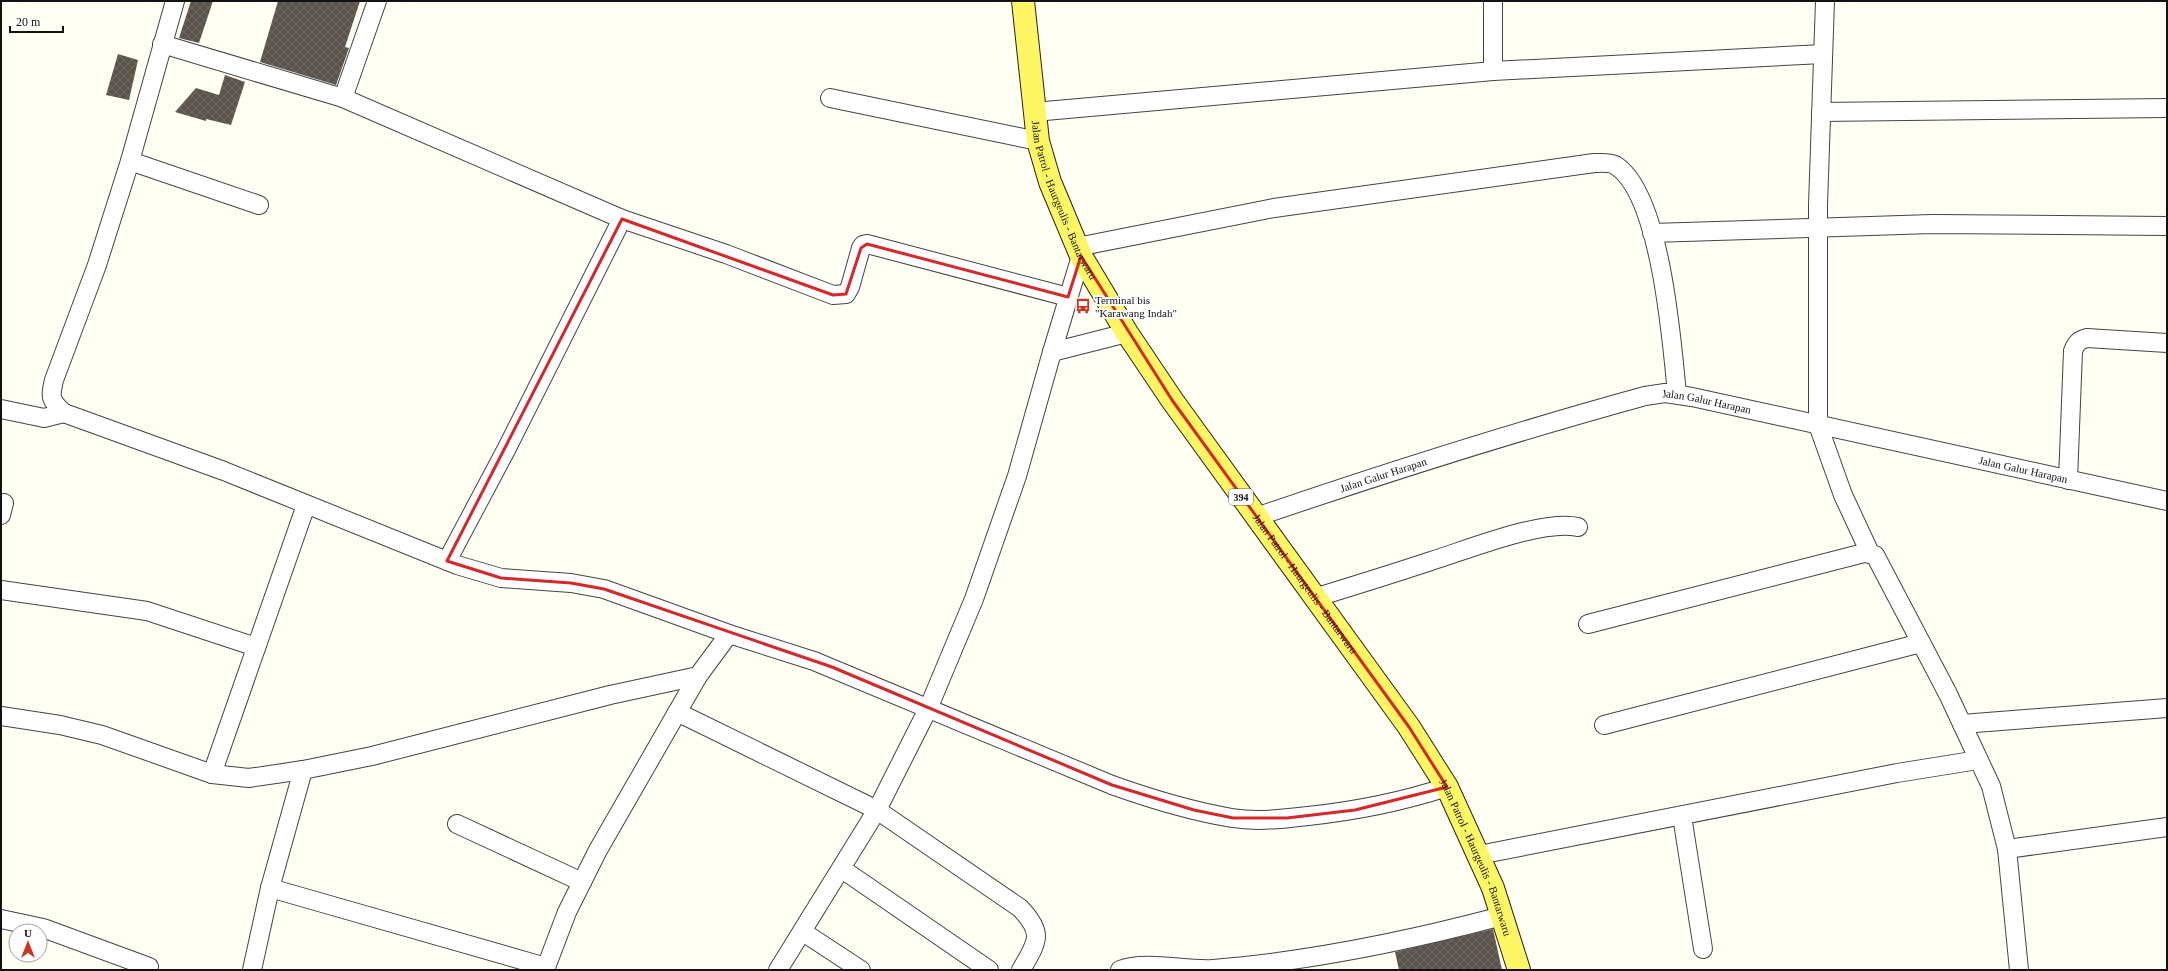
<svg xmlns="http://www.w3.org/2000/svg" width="2168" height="971" viewBox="0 0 2168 971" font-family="Georgia,serif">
<defs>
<pattern id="building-cross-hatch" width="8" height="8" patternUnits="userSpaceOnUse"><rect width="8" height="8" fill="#5a544c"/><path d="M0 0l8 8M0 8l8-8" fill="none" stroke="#6d6862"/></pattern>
</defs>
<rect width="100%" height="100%" fill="#fffff4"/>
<!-- building -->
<path fill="url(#building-cross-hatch)" d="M191,1H213L199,43L179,38Z
M278,1H360L345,47L349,48L336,85L260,62Z
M118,54L138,60L129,100L106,95Z
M225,75L245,82L231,125L206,119V121L175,112L196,88L219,95Z
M1493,929L1502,970H1399L1395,952Z"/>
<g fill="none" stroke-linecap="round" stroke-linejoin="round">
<defs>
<g id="street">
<path d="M175,1L130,161L97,265L54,380C50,398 50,400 64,413L224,471L457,565L501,578L571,583L604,589L729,634L814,661L1112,785C1151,799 1191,811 1232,818C1257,822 1283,819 1308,816C1355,811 1401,802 1447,787"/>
<path d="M1825,1L1818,205V425L1843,495L1870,553"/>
<path d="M162,44L343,98L377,1"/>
<path d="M1493,71V1"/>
<path d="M343,98L622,219"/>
<path d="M830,98L1038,141"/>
<path d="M1034,112L1493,71L1823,54"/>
<path d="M1821,112L2167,108"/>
<path d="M130,161L259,205"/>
<path d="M1652,233L1932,224L2167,226"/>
<path d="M1077,247L1274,208L1594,163C1600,163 1609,162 1615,165C1661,193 1672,343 1677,394"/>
<path d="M1081,256L1052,352L1127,333"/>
<path d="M1,409L44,418L64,413"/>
<path d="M2068,480L2073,351C2076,343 2079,340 2087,338L2167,343"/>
<path d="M1,515L4,503"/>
<path id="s1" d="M1256,517C1385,473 1514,432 1645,396L1665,393L1692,397L2167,501"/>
<path d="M447,561L507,448L622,219L726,254L833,295L846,294L850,287L861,248L863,245L867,244L1068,297"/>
<path d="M1,590L147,611L256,647"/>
<path d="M1314,598C1353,586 1392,574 1431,561C1467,550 1543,519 1578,527"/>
<path d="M1588,624L1864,553L1875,555L1948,694L1991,786L2007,849L2019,970"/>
<path d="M677,712L877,810L1020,908C1045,934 1037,942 1021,970"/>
<path d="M1,716L60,725L102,735L212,774L249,778L303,770L372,756L610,695L698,676"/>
<path d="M1962,724L2167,708"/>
<path d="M1604,725L1921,643"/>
<path d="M212,774L306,505"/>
<path d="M1682,816L1703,949"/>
<path d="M457,824L582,882"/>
<path d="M2007,849L2167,827"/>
<path d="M1479,855L1897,773L1978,760"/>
<path d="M842,869L989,970"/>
<path d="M270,888L546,967"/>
<path d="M1,919L43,928L149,967"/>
<path d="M803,932L861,970"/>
<path d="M252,970L270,888L303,770"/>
<path d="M545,970L567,912L598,850L698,676L729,634"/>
<path d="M778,970L877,810L928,709L974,599L1017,476L1052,352"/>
<path d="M1120,970C1146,960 1185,971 1213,969C1311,961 1408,941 1502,916"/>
</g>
<g id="primary">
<path id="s2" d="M1023,1L1038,141L1050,182L1081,256L1127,333L1172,400L1409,727L1447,787L1493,888L1519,970"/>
</g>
</defs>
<!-- street casing -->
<use href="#street" stroke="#444" stroke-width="20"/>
<!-- primary casing -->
<use href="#primary" stroke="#222" stroke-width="24"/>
<!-- street -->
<use href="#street" stroke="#fff" stroke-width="18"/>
<!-- primary -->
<use href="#primary" stroke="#fff664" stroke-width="22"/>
</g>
<!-- marked area -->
<path fill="none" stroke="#d62828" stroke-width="3" stroke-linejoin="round" d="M622,219L833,295L846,294L861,248L867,244L1068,297L1081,256L1172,400L1409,727L1447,787L1355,810L1287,818H1233L1194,810L1112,785L832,667L604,589L571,583L501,578L447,561Z"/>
<!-- icons -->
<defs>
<symbol id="bus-bare" viewBox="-9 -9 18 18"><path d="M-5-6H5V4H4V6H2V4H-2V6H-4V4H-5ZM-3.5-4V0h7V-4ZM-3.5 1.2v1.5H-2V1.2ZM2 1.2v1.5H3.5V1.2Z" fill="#ce341b" stroke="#fff" stroke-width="2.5" paint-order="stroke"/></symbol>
</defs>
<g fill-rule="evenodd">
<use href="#bus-bare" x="1072" y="295" width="22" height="22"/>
</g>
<g text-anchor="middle" stroke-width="4" stroke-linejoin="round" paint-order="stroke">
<!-- shield labels -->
<rect fill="#fff" stroke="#585858" stroke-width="1" x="1229" y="489" width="24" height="16" rx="3"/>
<g font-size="10" font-weight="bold" fill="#111">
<text x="1241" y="501">394</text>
</g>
<!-- street labels -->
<g font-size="11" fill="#111" stroke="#fff">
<text dy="4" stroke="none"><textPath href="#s2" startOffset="205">Jalan Patrol - Haurgeulis - Bantarwaru</textPath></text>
<text dy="4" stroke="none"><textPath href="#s1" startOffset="470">Jalan Galur Harapan</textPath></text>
<text dy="4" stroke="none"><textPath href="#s1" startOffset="794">Jalan Galur Harapan</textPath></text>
<text dy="4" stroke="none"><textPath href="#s1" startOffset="134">Jalan Galur Harapan</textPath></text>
<text dy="4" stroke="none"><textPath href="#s2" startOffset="661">Jalan Patrol - Haurgeulis - Bantarwaru</textPath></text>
<text dy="4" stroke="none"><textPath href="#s2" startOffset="985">Jalan Patrol - Haurgeulis - Bantarwaru</textPath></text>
</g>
<!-- poi labels -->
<g font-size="11" fill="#111" stroke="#fff" text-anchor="start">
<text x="1095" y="304">Terminal bis<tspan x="1095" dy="13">"Karawang Indah"</tspan></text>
</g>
</g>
<!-- border -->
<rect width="2168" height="971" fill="none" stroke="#111111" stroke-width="4"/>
<!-- north arrow -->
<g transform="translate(28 943)"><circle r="19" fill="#ffffff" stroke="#a0a0a0"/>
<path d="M0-3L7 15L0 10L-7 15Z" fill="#ce341b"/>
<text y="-6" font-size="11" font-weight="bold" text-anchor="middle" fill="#111111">U</text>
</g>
<!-- scale -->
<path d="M10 26v6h53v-6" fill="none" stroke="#111111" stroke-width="2"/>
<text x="16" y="26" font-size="12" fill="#111111" stroke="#ffffff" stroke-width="3" paint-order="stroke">20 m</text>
</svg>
